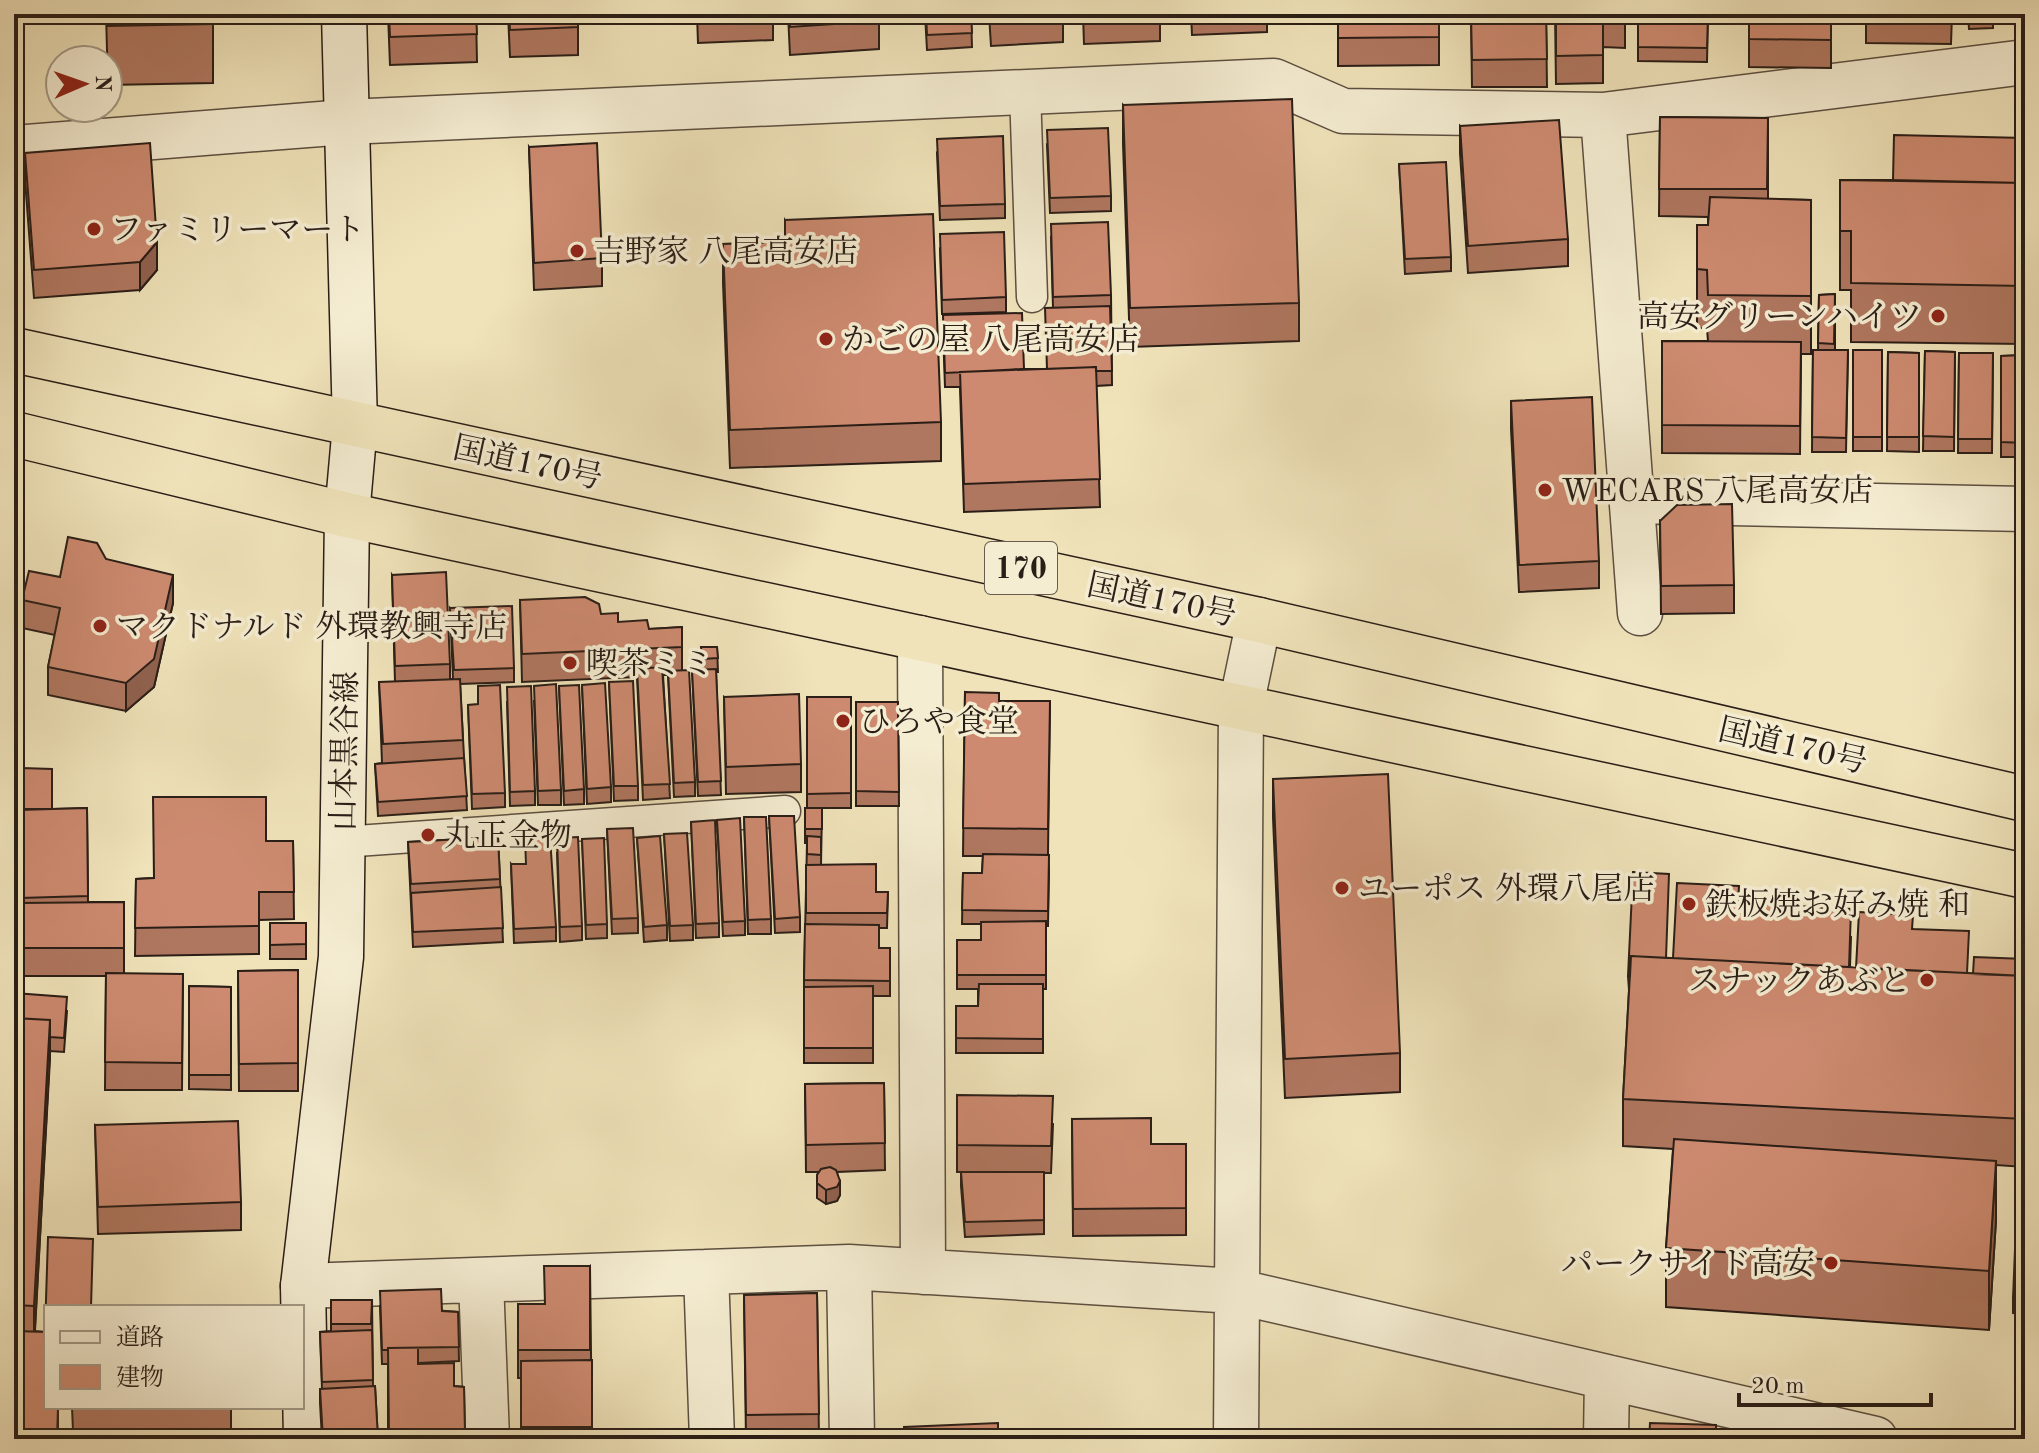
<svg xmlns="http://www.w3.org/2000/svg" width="2039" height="1453" viewBox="0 0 2039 1453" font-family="'Old Standard TT','Noto Serif JP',serif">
<rect width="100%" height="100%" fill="#f0e3ba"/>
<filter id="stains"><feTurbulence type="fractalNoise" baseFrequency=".0025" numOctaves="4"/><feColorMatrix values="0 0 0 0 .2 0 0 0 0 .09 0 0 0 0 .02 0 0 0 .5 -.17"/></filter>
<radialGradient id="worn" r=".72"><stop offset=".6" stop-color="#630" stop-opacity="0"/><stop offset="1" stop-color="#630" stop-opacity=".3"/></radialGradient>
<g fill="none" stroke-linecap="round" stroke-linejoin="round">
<defs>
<path id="service" d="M1025,91L1032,297
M342,842L785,811"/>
<path id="minor" d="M1603,115L1640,613
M14,148L346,122L1274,81L1343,111L1603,115L2025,62
M1632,501L2025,509
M920,638L923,1272
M849,1267L852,1439
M706,1272L712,1439
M481,1280L487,1439
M303,1286L849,1267L1235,1291L1875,1439
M1236,1439L1241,706L1259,620
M1606,1439L1607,1377"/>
<path id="secondary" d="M306,1439L303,1286L341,957L347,515L355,425L344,14"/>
<path id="trunk" d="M14,350L1259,620L2025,799
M14,434L347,515L2025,876"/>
</defs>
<!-- service casing -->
<use href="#service" stroke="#5c4f40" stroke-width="33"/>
<!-- minor casing -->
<use href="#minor" stroke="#5c4f40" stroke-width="47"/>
<!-- secondary casing -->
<use href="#secondary" stroke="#2a1e17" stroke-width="47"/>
<!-- trunk casing -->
<use href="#trunk" stroke="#2a1e17" stroke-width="47"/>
<!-- service -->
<use href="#service" stroke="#f5edd2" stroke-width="30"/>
<!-- minor -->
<use href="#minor" stroke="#f5edd2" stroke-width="44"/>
<!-- secondary -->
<use href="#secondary" stroke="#f5edd2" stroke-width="44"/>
<!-- trunk -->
<use href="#trunk" stroke="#f0e3ba" stroke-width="44"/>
</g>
<!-- wall -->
<path fill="#b07760" stroke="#2a1e17" stroke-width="2" d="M106,14H213V83L108,85Z
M388,14H476L477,62L390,65Z
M508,14H578V55L510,57Z
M697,14H773V40L698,43Z
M788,14H879V49L790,55Z
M925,14H971L972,47L927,50Z
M989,14H1063V42L991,46Z
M1083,14H1160V41L1084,44Z
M1191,14H1267V32L1192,35Z
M1338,14H1439V65L1338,66Z
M1471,14H1546L1547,87H1472Z
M1555,14H1625V48L1603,47V83L1556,84Z
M1638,14H1708L1707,62L1638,61Z
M1749,14H1831V68L1749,67Z
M1866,14H1952L1951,44L1866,43Z
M1968,14H1993V28L1969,29Z
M1123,105L1299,303V341L1130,347L1123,144Z
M1660,117L1768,118V199L1811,200V354H1801L1800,454L1662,453V341H1708L1707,329L1697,327V225H1708V217L1659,216Z
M1460,126L1568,239V266L1468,273L1460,153Z
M2025,138V344L1851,342V290H1840V180H1893Z
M1047,145L1111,196V211L1050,213Z
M529,147L602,258V286L534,290Z
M25,153L157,270L140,290L34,298L25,180Z
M937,153L1005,204V218L940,220Z
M1399,164L1451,257V271L1405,274Z
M785,220L941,422V461L730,468L723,283V244L785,242Z
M1051,238L1111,295L1112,385L1096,386L1100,507L964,512L960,387H945L943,330L1024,369H1047L1053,308Z
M940,249L1006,297V312L942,314Z
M1835,294V350H1848L1846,452H1812L1813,350H1818L1819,295Z
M1853,350H1882V451H1853Z
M1925,351L1955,352L1954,451H1923Z
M1888,352L1919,353V452L1887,451Z
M1959,353H1993L1992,453H1958Z
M2025,355V457H2001V356Z
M1511,401L1599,561V588L1519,592L1511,429Z
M1660,521L1734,585V613L1661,614Z
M106,559L173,603L154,687L126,711L48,695V667L55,635L22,628V600L60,577Z
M392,575L450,664V679H453L450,608L514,668V682L460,684L467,810L378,816L375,764L382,763L379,682H395Z
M520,600L601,614L618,622L649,629L682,627V670L695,782V796L674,797L668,675H663L670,798L643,800L637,677L522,682Z
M701,647H717L718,672H716L721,795L698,796L692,670H702Z
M609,682L638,786V800L614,801Z
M582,685L611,787V802L587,804Z
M559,686L584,789V804L564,805Z
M965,692L999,701H1050L1048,855L1049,870L1048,926H1046V989H1043V1053H956V1006H978V989H957V940H981V924H962L963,873H982L983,856H963Z
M724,697L801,764V792L726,794Z
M807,697H851V808H822L821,865L876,892H888L887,928H879V948H890V996H873V1063H804V980L807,843H805V808H807Z
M534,700L561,790V805H538Z
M507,701L535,791V805L510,806Z
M856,702H898L899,806H856Z
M468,705L505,793V807L472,809Z
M1273,779L1400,1053V1092L1285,1098L1273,818Z
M87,808L88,902H124V974H183L182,1090H105L106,976H19L18,810Z
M769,816L800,917V932L775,933Z
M744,817L771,919V934H748Z
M717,820L745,921V935L723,936Z
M691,822L719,923V937L696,938Z
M607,829L638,918V933L612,934Z
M664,834L693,925V940L670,941Z
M498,837L503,942L413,947L408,842Z
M637,838L667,925V940L644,942Z
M582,839L607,924V938L586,939Z
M266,841H293L294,919L259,920V954L135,956L136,879L154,878Z
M557,852L582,926V940L560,942Z
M511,864L556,927V941L514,943Z
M1739,903L1851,937L1850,967L1856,968L1913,929L1968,973L1973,974L2025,959V1167L1996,1165V1220L1989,1330L1666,1307V1248L1673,1149L1623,1146V1099L1629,990L1628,976L1666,958H1673Z
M270,923H306V959H270Z
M298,970V1091H239L238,971Z
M189,986L231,987V1090L189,1089Z
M14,993L67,1011L64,1052L50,1051L35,1331L45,1332L46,1307V1407H58V1439H14Z
M884,1083L885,1170L837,1172L840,1195L837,1201L826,1204L817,1198V1175L819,1172H806L805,1084Z
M957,1095L1053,1124L1051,1173H1044V1234L965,1237L961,1186V1172H957Z
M1072,1119L1151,1144H1186V1235L1073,1236Z
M95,1125L241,1202V1230L98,1234Z
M2025,1225V1314L2013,1313V1299Z
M590,1266L592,1439H521V1378H518V1304H544Z
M817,1293L819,1439H746L744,1295Z
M331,1300H372L373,1386H375L378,1439H322L320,1403V1389H322L320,1332L331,1331Z
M380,1306L458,1312L459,1361L418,1363L454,1386L464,1387L465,1439H388V1364H382Z
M72,1407H231V1430L73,1431Z"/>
<!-- shaded-wall -->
<path fill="#90614e" stroke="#2a1e17" stroke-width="2" d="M157,242V270L140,290V262Z
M173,575V603L154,687L126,711V683Z
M50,1020V1059L34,1344V1306Z
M1996,1161V1220L1989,1330V1271Z
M840,1181V1195L837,1201L826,1204V1190Z"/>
<!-- building -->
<path fill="#cd8a70" stroke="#2a1e17" stroke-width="2" d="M108,14H213V24L108,26Z
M389,14H476L477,34L390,37Z
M509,14H578V27L510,30Z
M790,14H879V21L790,27Z
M926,14H971L972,33L927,35Z
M991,14H1063V15L991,18Z
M1084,14H1141L1084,17Z
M1338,14H1439V37L1338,38Z
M1471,14H1546L1547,59L1472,60Z
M1556,14H1625V20H1603V55L1556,56Z
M1638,14H1708L1707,48L1638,47Z
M1749,14H1831V40L1749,39Z
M1866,14H1951V16L1866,15Z
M1292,99L1299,303L1130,308L1123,105Z
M1660,117L1768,118L1767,189H1659Z
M1559,120L1568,239L1468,246L1460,126Z
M1108,128L1111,196L1050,198L1047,130Z
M1894,135L2025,138V183L1893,180Z
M1003,136L1005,204L940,206L937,139Z
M150,143L157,242L140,262L34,270L25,153Z
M597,143L602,258L534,263L529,147Z
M1446,162L1451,257L1405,259L1399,164Z
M1840,180L2025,183V286L1851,283V231H1840Z
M1710,197L1811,200V296L1708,295L1707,270L1697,269V225H1708Z
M933,214L941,422L730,430L723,244L785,242V220Z
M1108,222L1111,295L1053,297L1051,224Z
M1004,232L1006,297L942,300L940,234Z
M1835,294L1834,344L1818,343L1819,295Z
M1110,306L1112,371H1096V367L1047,369L1045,308Z
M1022,313L1024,369L945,373L943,315Z
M1662,341L1801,342L1800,426L1662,425Z
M1813,350H1848L1846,438L1812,437Z
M1853,350H1882V437H1853Z
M1925,351L1955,352L1954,437L1923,436Z
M1888,352L1919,353V437H1887Z
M1959,353H1993L1992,439H1958Z
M2025,355V443L2001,442V356Z
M1096,367L1100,479L964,484L960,372Z
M1592,397L1599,561L1519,565L1511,401Z
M1732,504L1734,585L1661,586L1660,521L1677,505Z
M68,537L97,543L106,559L173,575L154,659L126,683L48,667L60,608L22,600L29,571L60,577Z
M446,572L450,664L395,666L392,575Z
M585,597L599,604L601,614L618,613V622L647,620L649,629L682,627V647L522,654L520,600Z
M512,606L514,668L454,670L450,608Z
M701,647H717L718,658L702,659Z
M662,667L670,784L643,785L637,669Z
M716,669L721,781L698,782L692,670Z
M689,670L695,782L674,783L668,671Z
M460,679L463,740L383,744L379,682Z
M633,681L638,786H614L609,682Z
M605,683L611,787L587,789L582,685Z
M556,684L561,790L538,791L534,686Z
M500,685L505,793L472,794L468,705L478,704V686Z
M579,685L584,789L564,791L559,686Z
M531,686L535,791L510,792L507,687Z
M965,692L999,693V701H1050L1048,829L963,828Z
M799,694L801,764L726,767L724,697Z
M807,697H851V793L807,794Z
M856,702H898L899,792L856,791Z
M464,758L467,796L378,802L375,764Z
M22,768L52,769V809H21Z
M1388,774L1400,1053L1285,1059L1273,779Z
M153,797H266V841H293L294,892H259V926L135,928L136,879L154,878Z
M87,808L88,896L20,898L18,810Z
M805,808H822V829H805Z
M769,816H794L800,917L775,919Z
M744,817H766L771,919L748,920Z
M740,818L745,921L723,922L717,820Z
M715,820L719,923L696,924L691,822Z
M633,828L638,918L612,919L607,829Z
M687,833L693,925L670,926L664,834Z
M660,836L667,925L644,927L637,838Z
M807,836L821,837V855L807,854Z
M498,837L500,879L411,884L408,842Z
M550,837L556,927L514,929L511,864H526L525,838Z
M578,837L582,926L560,927L557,838Z
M604,838L607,924L586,925L582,839Z
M983,854L1049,855L1048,911L962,910L963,873H982Z
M876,864V892H888L887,913H806V865Z
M1633,872L1669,874L1666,958L1631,956L1630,976H1628Z
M1677,883L1739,886L1738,903L1851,909L1849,967L1673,958Z
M501,887L503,928L413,932L411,893Z
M124,902V948H19V903Z
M1859,912L1913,915L1912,929L1969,931L1967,973L1856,968Z
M1046,921V975H957V940H981V922Z
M270,923H306V944L270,945Z
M805,924L879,925V948H890V981L804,980Z
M1631,956L2025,976V1119L1623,1099Z
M1974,957L2025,959V976L1973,974Z
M298,970V1063L239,1064L238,971Z
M106,973L183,974L182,1063L105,1062Z
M979,984H1043V1039L956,1038V1006H978Z
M189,986L231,987V1075H189Z
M873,986V1048H804V987Z
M14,993L67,997L64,1038L50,1037V1020L14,1018Z
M14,1018L50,1020L34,1306L14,1305Z
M884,1083L885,1143L806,1145L805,1084Z
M957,1095L1053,1096L1051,1146L957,1145Z
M1151,1118V1144H1186V1208L1073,1209L1072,1119Z
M238,1121L241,1202L98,1207L95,1125Z
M1674,1139L1996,1161L1989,1271L1666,1248Z
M830,1167L836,1170L840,1181L837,1187L826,1190L817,1183V1175L821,1169Z
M961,1172H1044V1220L965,1222Z
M2016,1224L2025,1225V1300L2013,1299Z
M48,1237L93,1239L91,1307H46V1331H45Z
M544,1266H590V1350H518V1304H545Z
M441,1289L442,1311L458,1312L459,1347L388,1348V1350H382L380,1291Z
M817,1293L819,1414L746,1415L744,1295Z
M331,1300H372L371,1324H331Z
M372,1330L373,1380L322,1382L320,1332Z
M14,1331L46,1332V1407H58L57,1439H14Z
M388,1348H418V1364L454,1363V1386L464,1387L465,1432L389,1434Z
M592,1360V1427H521V1361Z
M375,1386L378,1438L323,1439L320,1389Z
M998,1423V1439H904V1427Z
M1650,1423L1716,1425V1439H1649Z
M254,1431V1439H87V1434Z"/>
<!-- markers -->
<g fill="#8f2418" stroke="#f5edd2" stroke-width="3">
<circle cx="94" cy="229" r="8"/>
<circle cx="577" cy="251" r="8"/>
<circle cx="1938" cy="316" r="8"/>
<circle cx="826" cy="339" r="8"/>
<circle cx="1545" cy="490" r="8"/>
<circle cx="100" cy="626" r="8"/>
<circle cx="570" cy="663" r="8"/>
<circle cx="843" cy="721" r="8"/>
<circle cx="428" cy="835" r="8"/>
<circle cx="1342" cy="888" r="8"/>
<circle cx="1689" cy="904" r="8"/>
<circle cx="1927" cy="980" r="8"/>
<circle cx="1831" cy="1263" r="8"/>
</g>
<g text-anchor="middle" stroke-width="7" stroke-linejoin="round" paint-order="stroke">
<!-- shield labels -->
<rect fill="#f5edd2" stroke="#675c4f" stroke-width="2" x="985" y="542" width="72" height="52" rx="6"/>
<g font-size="30" font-weight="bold" fill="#2a1e17">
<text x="1021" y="578">170</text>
</g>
<!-- poi labels -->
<g font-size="32" fill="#2a1e17" stroke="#f5edd2" text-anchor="start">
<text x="110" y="240">ファミリーマート</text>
<text x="593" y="262">吉野家 八尾高安店</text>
<text x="1922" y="327" text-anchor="end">高安グリーンハイツ</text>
<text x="842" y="350">かごの屋 八尾高安店</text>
<text x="1561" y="501">WECARS 八尾高安店</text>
<text x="116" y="637">マクドナルド 外環教興寺店</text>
<text x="586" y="674">喫茶ミミ</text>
<text x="859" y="732">ひろや食堂</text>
<text x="444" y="846">丸正金物</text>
<text x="1358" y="899">ユーポス 外環八尾店</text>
<text x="1705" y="915">鉄板焼お好み焼 和</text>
<text x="1911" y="991" text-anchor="end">スナックあぶと</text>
<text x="1815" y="1274" text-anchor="end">パークサイド高安</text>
</g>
<!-- street labels -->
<g font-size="32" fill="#2a1e17" stroke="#f5edd2">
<text transform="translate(528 462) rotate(12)" y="11">国道170号</text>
<text transform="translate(1162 599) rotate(12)" y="11">国道170号</text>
<text transform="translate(1793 745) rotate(13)" y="11">国道170号</text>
<text transform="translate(344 751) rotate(-89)" y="11">山本黒谷線</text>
</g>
</g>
<!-- margin -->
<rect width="2039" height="1453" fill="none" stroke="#f0e3ba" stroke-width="48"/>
<rect x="16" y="16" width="2007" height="1421" fill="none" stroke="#2a1e17" stroke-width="4"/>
<rect x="24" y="24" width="1991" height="1405" fill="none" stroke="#2a1e17" stroke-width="2"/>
<!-- legend -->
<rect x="44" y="1305" width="260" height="104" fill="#f5edd2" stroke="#a49a87" stroke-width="2"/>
<rect x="60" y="1331" width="40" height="12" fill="#f5edd2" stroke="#a49a87" stroke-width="2"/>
<text x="116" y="1345" font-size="24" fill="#2a1e17">道路</text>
<rect x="60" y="1365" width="40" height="24" fill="#cd8a70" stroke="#a49a87" stroke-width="2"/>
<text x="116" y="1385" font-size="24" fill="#2a1e17">建物</text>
<!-- north arrow -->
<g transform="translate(84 84) rotate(88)"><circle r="38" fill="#f5edd2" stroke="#a49a87" stroke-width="2"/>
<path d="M0-6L14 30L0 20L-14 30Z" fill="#8f2418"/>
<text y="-12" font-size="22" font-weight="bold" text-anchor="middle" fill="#2a1e17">N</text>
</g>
<!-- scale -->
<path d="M1739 1393v12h192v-12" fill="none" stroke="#2a1e17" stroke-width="4"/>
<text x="1751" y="1393" font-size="24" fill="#2a1e17" stroke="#f5edd2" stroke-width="6" paint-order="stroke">20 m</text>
<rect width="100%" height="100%" filter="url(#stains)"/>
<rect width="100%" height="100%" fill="url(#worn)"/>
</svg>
